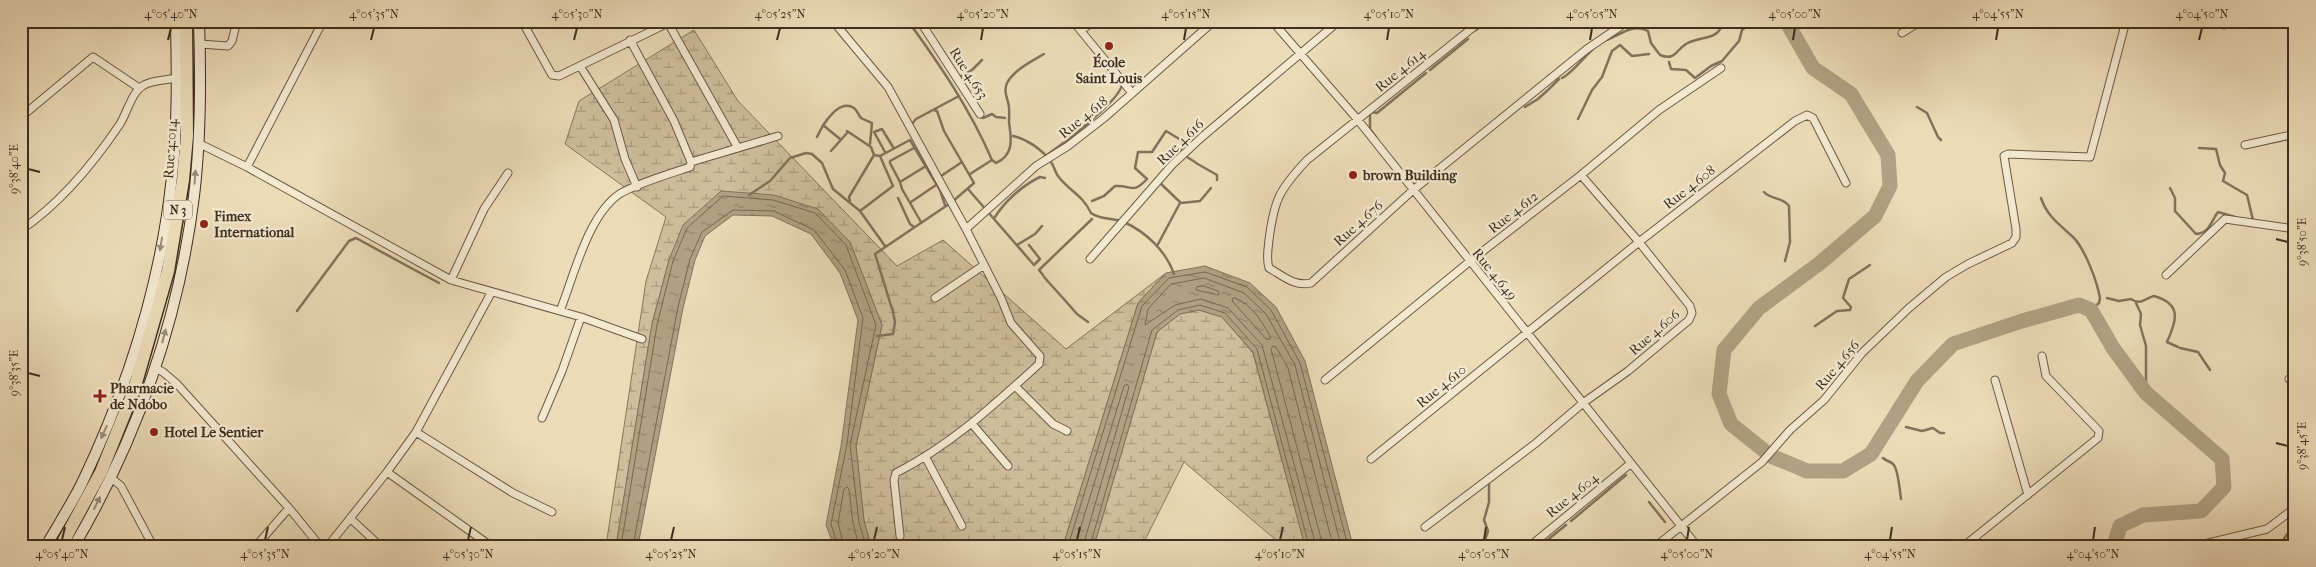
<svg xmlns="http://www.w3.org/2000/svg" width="2316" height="567" viewBox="0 0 2316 567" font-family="'IM FELL French Canon',serif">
<defs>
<pattern id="wetland-marsh" width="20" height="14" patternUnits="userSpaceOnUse" patternTransform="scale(1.25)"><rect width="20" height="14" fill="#cfbe9d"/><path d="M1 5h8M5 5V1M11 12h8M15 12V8" fill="none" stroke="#a99b7f"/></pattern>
<pattern id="water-ripples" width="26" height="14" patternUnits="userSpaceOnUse" patternTransform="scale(1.25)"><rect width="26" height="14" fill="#b1a083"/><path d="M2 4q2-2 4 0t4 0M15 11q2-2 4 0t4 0" fill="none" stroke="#91836b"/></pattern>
</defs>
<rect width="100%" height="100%" fill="#ecdbb7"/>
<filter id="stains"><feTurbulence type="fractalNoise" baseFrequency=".004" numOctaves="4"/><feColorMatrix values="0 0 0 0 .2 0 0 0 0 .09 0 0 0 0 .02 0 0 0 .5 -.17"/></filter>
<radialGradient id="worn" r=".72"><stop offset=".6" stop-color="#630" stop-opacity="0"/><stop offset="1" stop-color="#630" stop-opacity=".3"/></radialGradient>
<!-- wetland -->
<path fill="url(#wetland-marsh)" stroke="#87765e" d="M694,30L738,101L897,266L943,240L1066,349L1166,273L1138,303L1063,546H871L864,521L856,446L882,325L850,242L721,191L669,260L652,324L616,546H606L646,281L666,217L565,144L579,101Z
M1199,310L1222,317L1253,353L1305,546H1283L1184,462L1142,546H1094L1157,332L1180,314Z"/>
<!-- water -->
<path fill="url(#water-ripples)" stroke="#83725b" d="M721,191L774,195L818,209L850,242L882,325L856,446L864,521L871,546H834L826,525L841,446L858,320L840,273L811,234L772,216L733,215L705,236L695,260L683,308L638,546H616L652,324L669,260L683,225Z
M1205,266L1250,283L1276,307L1305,361L1353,546H1305L1253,352L1222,317L1199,310L1180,314L1157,332L1094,546H1063L1138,303L1166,273Z"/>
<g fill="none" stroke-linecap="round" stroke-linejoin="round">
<!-- shore -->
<path stroke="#786750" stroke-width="1" d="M1204,286L1218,291L1219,295L1196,290L1197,287Z
M1235,298C1252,304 1262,322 1270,336V339H1266L1233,302L1232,299Z
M621,546L657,325L673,261L687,228L723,196L773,200L815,213L846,245L876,325L850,445L859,522L866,546
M633,546L678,307L690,259L702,232L733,210L774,211L814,230L845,270L863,318L847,444L831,524L838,546
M844,546L838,523L844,489L847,487L849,489L853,523L859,546
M1068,546L1142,306L1169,278L1205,272L1247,287L1271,310L1300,363L1348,546
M1075,546L1124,386L1127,384L1129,387L1083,546
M1090,546L1152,330L1178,310L1200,305L1225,313L1257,349L1309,546
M1316,546L1262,345L1228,308L1201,299L1175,305L1145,325L1148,309L1171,284L1204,278L1244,293L1266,314L1295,365L1341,546
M1323,546L1271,349L1273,346L1276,347L1288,368L1333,546"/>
<!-- stream -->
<path stroke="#83725b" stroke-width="2.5" d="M908,21C940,65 970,109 992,160
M1476,30L1485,23
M1603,41C1618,37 1633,22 1648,31L1651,43L1660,55C1675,61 1675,51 1686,44C1701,35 1718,42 1724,21
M1669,62L1671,69L1686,70L1695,78L1711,66L1722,61L1739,41L1742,30L1754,21
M1430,70L1468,39
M1562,78C1572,73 1584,57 1593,49
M960,80L961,76L972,70L982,60
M1549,89L1559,79
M1539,98L1548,90
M1525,107L1538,99
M1917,107L1927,113L1938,137L1941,140
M978,116L983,118L992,114L996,117L1005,118
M1578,119L1592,90L1602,77L1612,51L1620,45L1632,56L1649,54
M823,125L840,139
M911,125L916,119L959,96
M847,131L871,147L874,155
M1013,136C1027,139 1043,150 1051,162C1054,166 1055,172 1058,176C1069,191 1082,194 1091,213C1100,220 1114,218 1124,222C1146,232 1166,251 1174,274
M817,137C822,126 838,98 854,108C858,111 858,115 861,118C864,120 868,121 872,123L870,144
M1376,137L1370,129V114L1372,112L1377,113L1426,73
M914,148L890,161V163L900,182L902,189L921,222
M2199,148L2216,149L2220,165L2225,173L2223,181L2247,195L2253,220
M831,151L847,133
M885,152L874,132L882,129L893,147
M1048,154C1063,144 1121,100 1122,84
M874,155L880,156L910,140L940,190L945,205
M1187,157L1195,162
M1196,163L1217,175V180
M970,174L992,160L996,163C1015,155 1011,137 1009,122C1009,115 1010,108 1008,102C1006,95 1004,90 1007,83C1014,70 1032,61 1044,54
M941,176L962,162
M900,182L926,166
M1159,182L1181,203L1200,201L1211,188
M2170,188L2175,198V211L2196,234C2210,233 2211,221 2218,212L2235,217
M968,189L1034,265L1040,259L1029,245
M1764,192C1771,200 1783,197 1789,206L1790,242L1785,261
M749,195L770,181L790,158L806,153L812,154L822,163L833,189L860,211L885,246
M898,198L910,224L914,227
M2041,198C2047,216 2059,224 2073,237C2085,249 2097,281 2100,298L2099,303L2091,310
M850,201L849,197L874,155
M1092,201L1104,196L1115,186C1133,185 1132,195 1147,179L1135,168L1138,152H1152L1166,131L1186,143L1175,158
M911,202L936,185
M860,211L893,186L880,156
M995,217C1005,201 1023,185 1040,177L1045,178
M1017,245L1035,234L1042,226
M1157,246L1180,203
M411,268L439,283
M1043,275L1039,270L1092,219
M1044,277L1061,296
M1062,297L1077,314L1088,322
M2107,298L2119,301L2131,299C2141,306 2145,298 2154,296C2182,304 2177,320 2167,342L2178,347
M2136,303L2141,314L2140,325L2146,346V393
M297,311L349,241L356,238L411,268
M1815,326L1837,311L1850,310L1851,307L1843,298L1849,279L1870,265
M877,336L893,334L895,322L893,312L875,254L952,202L974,183L944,131L937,111L934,110
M2180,348L2198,352L2210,370
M1906,427L1922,431L1933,428L1940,433H1944
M1883,458C1886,461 1890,461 1893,464C1898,468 1900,492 1901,499
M1649,502L1665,522
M1571,521L1626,475
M1411,546L1412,545
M1483,546L1488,531L1484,520L1489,502V482
M1540,546L1566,525
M2279,546L2288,533L2295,516"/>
<!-- river -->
<path stroke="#b1a083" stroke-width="15" d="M1786,21L1813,68L1851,94L1888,155L1890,186L1875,216L1820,263L1759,308L1724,350L1719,394L1731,424L1771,456L1807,471H1843L1871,454L1917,381L1953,344L2022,321L2079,305L2091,310L2113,348L2146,393L2222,459L2224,487L2201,511L2143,515L2120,526L2114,546"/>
<defs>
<path id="minor" d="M522,21L552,75L559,76L668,23
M667,21L738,148
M833,21L888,87L966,229L1001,298L1011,323L1040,356L1039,364C994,405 951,445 896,473L894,480L900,536
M920,21L980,114
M1073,21L1081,31L1093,21
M1272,21L1358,120L1697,546
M1481,21L1307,160C1279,190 1274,200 1269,240C1268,250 1266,259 1269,268C1283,276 1295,287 1311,283L1412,191L1587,49L1628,21
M2224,21V25
M1081,31L1132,93
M1902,33L1921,21
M630,40L674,121L691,162
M200,44L228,46L232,41L237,21
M580,66L614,120L625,159L637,187
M21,117L93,57L139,88
M198,143L247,167L451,280L581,317L642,339
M2245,145L2295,134
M247,167L323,21
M966,229L1036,166L1068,146L1104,118L1214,21
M21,230C61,203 93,164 120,124C127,113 132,91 144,85C153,80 167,80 177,78
M1090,259L1172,165L1202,137L1339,21
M2166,275L2225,219L2295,229
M451,280L484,209L508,173
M935,298L984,265
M560,311C574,276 587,218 618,195C632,185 672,173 690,167L691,162L778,136
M155,368L163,372L177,384L289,508L320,546
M2289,379L2295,376
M1325,380L1469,262L1581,175L1659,110L1721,68
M1995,380L2028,495
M1015,386L1053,424L1067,431
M542,418L562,371L581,317
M973,425L1008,466
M416,432L513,493L552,512
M926,458L962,526
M1371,459L1639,242L1795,121L1807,115L1813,118L1846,183
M387,472L491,546
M110,477L121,486L153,546
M350,518L380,546
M1425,527L1536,443L1583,403L1628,371L1689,320L1692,313L1690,306L1639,242L1581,175
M256,546L289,508
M328,546L387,472L416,432L491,293
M1530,546L1630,464
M1656,546L1762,462L1790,430L1824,400L1862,353L1909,308L1946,277L1968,264L2012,243L2016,237V229L2004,156L2008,154L2090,157L2126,21
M1964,546L2098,438L2099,431L2046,376L2042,356
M2196,546L2267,529L2295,508"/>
<path id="secondary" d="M46,546C58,525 71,505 82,483C128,387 161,283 172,176C178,125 177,73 176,21
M74,546C137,439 179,319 194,196C201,138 201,79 199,21"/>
<path id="trunk" d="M61,546L101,472L133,393L168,271L183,180L187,136L186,21"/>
</defs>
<!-- minor casing -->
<use href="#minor" stroke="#6a5944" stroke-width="9"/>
<!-- secondary casing -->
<use href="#secondary" stroke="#3f2e1e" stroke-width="12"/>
<!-- trunk casing -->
<use href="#trunk" stroke="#3f2e1e" stroke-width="15"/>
<!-- minor -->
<use href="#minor" stroke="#f3e8d0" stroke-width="7"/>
<!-- secondary -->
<use href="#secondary" stroke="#f3e8d0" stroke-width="10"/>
<!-- trunk -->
<use href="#trunk" stroke="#ecdbb7" stroke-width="12"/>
</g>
<!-- one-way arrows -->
<defs><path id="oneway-solid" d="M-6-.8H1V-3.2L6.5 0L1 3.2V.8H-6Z" transform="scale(1.25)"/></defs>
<g fill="#998b77">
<use href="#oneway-solid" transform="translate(195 177) rotate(-86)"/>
<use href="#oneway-solid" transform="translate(161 244) rotate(99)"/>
<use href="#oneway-solid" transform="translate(164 336) rotate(-76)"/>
<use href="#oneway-solid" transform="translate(104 432) rotate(114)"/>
<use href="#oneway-solid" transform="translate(97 503) rotate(-64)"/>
</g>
<!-- ticks -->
<path fill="none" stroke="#3f2e1e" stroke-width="2" d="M168,40L171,28M371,40L374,28M574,40L577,28M777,40L780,28M981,40L983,28M1184,40L1186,28M1387,40L1389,28M1590,40L1592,28M1793,40L1795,28M1996,40L1998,28M2199,40L2202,28M28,169L40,172M2276,239L2288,242M28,373L40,376M2276,443L2288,446M62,540L65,527M265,540L268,527M468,540L471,527M671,540L674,527M874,540L877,527M1077,540L1080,527M1280,540L1283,527M1484,540L1486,527M1687,540L1689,527M1890,540L1892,527M2093,540L2095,527"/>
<!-- markers -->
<g fill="#8f2418" stroke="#f3e8d0" stroke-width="2">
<circle cx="1109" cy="46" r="5"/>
<circle cx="1353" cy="175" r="5"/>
<circle cx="204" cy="224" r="5"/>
<path d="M97.5 388.5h5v5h5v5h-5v5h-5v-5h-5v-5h5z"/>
<circle cx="154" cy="432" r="5"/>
</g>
<g text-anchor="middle" stroke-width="4.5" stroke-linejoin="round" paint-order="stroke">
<!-- shield labels -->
<rect fill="#f3e8d0" stroke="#756653" stroke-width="1" x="164" y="200.5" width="28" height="19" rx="4"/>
<g font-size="12" font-weight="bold" fill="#3f2e1e">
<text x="178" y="214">N 3</text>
</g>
<!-- poi labels -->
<g font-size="14" font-weight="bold" fill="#3f2e1e" stroke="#f3e8d0" text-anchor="start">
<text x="1109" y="67" text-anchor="middle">École<tspan x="1109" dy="16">Saint Louis</tspan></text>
<text x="1363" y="180">brown Building</text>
<text x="214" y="221">Fimex<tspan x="214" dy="16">International</tspan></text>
<text x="110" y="393">Pharmacie<tspan x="110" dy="16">de Ndobo</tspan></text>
<text x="164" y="437">Hotel Le Sentier</text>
</g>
<!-- street labels -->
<g font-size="14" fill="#3f2e1e" stroke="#f3e8d0">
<text transform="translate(1400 70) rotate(-39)" y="5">Rue 4.614</text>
<text transform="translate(969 73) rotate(57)" y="5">Rue 4.653</text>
<text transform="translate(1083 117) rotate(-39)" y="5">Rue 4.618</text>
<text transform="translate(1180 142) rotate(-44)" y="5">Rue 4.616</text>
<text transform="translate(170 149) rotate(-86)" y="5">Rue 4.014</text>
<text transform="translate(1689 187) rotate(-38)" y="5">Rue 4.608</text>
<text transform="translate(1513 212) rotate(-38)" y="5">Rue 4.612</text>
<text transform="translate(1358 223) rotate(-42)" y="5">Rue 4.676</text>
<text transform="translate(1495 274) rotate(51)" y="5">Rue 4.649</text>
<text transform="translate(1654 332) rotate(-41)" y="5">Rue 4.606</text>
<text transform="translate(1837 365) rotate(-50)" y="5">Rue 4.656</text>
<text transform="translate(1441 386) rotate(-39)" y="5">Rue 4.610</text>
<text transform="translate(1572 495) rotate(-39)" y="5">Rue 4.604</text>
</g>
</g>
<!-- margin -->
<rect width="2316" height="567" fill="none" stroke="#ecdbb7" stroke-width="55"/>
<rect x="28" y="28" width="2260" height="512" fill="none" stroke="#3f2e1e" stroke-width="2"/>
<g font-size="12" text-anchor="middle" fill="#3f2e1e">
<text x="171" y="18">4°05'40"N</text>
<text x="374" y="18">4°05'35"N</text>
<text x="577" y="18">4°05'30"N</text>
<text x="780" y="18">4°05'25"N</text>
<text x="983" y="18">4°05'20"N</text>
<text x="1186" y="18">4°05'15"N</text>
<text x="1389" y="18">4°05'10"N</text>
<text x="1592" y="18">4°05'05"N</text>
<text x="1795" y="18">4°05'00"N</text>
<text x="1998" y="18">4°04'55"N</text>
<text x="2202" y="18">4°04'50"N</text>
<text transform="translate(14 169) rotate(-90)" y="4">9°38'40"E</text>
<text transform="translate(2302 242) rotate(-90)" y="4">9°38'50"E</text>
<text transform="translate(14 373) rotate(-90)" y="4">9°38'35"E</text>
<text transform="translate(2302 446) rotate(-90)" y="4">9°38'45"E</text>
<text x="62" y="558">4°05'40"N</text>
<text x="265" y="558">4°05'35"N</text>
<text x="468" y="558">4°05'30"N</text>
<text x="671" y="558">4°05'25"N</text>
<text x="874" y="558">4°05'20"N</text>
<text x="1077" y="558">4°05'15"N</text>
<text x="1280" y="558">4°05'10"N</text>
<text x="1484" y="558">4°05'05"N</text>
<text x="1687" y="558">4°05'00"N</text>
<text x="1890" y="558">4°04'55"N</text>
<text x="2093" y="558">4°04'50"N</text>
</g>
<rect width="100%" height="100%" filter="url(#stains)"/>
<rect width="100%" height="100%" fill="url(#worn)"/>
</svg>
